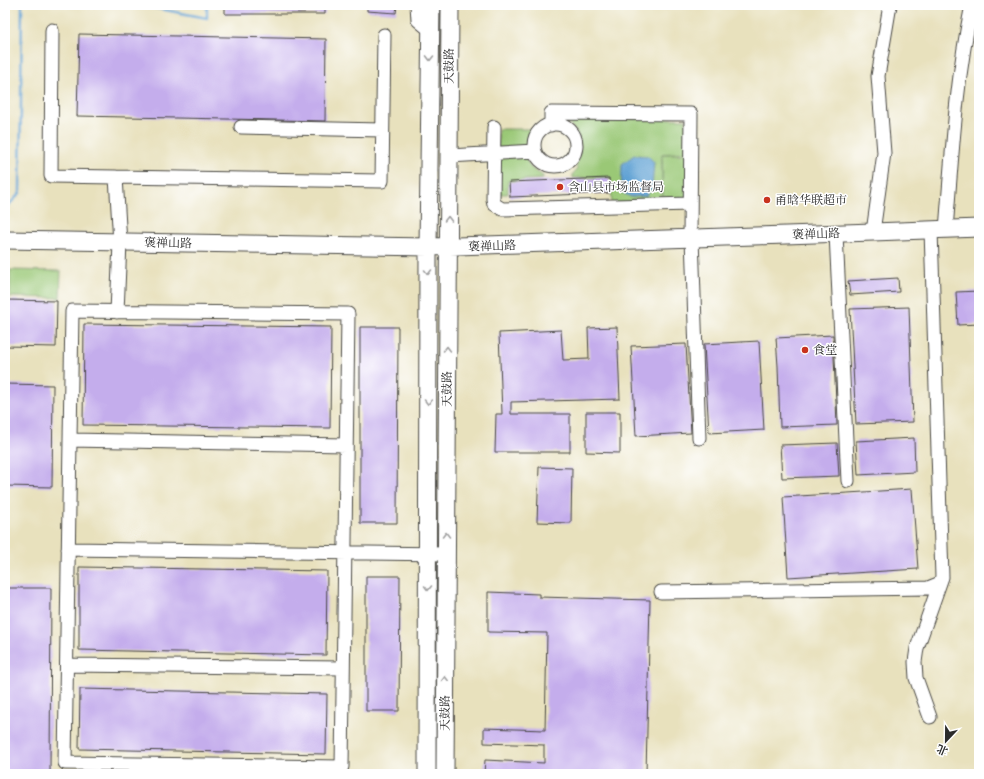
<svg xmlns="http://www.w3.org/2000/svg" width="984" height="779" viewBox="0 0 984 779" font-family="'IM FELL Double Pica','Noto Serif SC',serif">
<rect width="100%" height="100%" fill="#fff"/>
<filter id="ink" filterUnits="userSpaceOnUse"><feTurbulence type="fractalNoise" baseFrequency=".025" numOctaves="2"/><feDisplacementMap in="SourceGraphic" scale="8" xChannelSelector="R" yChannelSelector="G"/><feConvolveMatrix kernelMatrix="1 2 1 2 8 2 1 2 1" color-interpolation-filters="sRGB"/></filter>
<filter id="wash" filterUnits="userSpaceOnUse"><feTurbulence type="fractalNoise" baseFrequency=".012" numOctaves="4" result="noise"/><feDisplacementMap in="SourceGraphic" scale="16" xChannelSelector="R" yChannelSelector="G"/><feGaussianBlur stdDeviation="0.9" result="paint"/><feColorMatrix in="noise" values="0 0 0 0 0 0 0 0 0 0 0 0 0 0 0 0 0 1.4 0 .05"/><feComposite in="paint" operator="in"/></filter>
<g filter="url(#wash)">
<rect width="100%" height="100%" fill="#e8e1bd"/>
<!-- green -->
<path fill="#9ac876" stroke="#627a50" d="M561,117L686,119L687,152L662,154V200L612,204L610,177L573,178V174L577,169C575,162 577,160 579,154C583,140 575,124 561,121Z
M498,129H535L530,141V146L498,149Z
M662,154H688V198H663Z
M524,156L531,168L543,176V179L508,181V194H498V157Z
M10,270L61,271L60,298L10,297Z"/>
<!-- water -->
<path fill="#60a2d4" stroke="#466680" d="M634,155L648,156L654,162L652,188L646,196L631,197L621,192L622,164Z"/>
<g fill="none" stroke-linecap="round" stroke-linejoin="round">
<!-- stream -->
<path stroke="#60a2d4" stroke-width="2.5" d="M139,5L207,18V5
M6,208L20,193L22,5"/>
</g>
<g id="blocks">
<!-- building -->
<path fill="#c4adec" d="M225,5H325V14H225Z
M367,5H397L396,13L367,11Z
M79,34L326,39L325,121L77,116Z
M609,178L610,193L510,197L509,182Z
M898,278L899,292L850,295L848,281Z
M979,291V324L958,325L956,292Z
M6,300L57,301L56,347L5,346Z
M909,307L913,422L856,424L850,309Z
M84,324L331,327L330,428L83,425Z
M360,327H398L397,523H360Z
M617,327L620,399L511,402V414H570V452H495L496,414H502L499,333L561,330L563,360L589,359L588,328Z
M833,335L837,425L780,427L778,366L776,338Z
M759,341L764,430L709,433L704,344Z
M686,344L691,433L636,436L631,346Z
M5,384L53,385L52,487L5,486Z
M586,412H620V453L586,452Z
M914,438L915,472L858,475L856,441Z
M837,443L839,476L782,478L780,445Z
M539,467L572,468L571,523L537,522Z
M912,489L918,569L788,577L783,497Z
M79,567L327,571L326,655L79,650Z
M366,576H400L399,711H366Z
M5,588H51L50,774H5Z
M488,592L539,594V597L650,600L646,774H484L485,760L544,763V745L484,743V728L545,730L547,633L488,632Z
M80,689L327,694L326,754L79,749Z"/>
</g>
</g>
<g filter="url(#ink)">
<use href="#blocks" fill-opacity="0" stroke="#474641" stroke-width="1"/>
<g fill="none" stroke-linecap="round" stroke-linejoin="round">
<defs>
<path id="minor" d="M417,5L418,20L430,30
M52,30L51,176L382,181L384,35
M534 145a21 21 0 1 1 42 0a21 21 0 1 1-42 0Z
M551,125V113L691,114L690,238
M241,127L382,130
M494,127L493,199L494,204L502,209L690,204
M449,156L535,151
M116,177L120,243L117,312
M946,230C952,155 956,79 972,5
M873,232L884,153L878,76L890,5
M836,234L848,481
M692,238L699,438
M72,311L348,314L342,767L65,763Z
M70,440L346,445
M68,549L446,554
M661,592L928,588L938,584
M67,665L343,668
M930,717L916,678L915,662L917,648L942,577L931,230"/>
<path id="major" d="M5,240L428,247L873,232L979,228
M427,774L428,247L431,5
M445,774L450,5"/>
</defs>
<!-- minor casing -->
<use href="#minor" stroke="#474641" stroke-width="15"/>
<!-- major casing -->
<use href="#major" stroke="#474641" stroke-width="19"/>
<!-- minor -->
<use href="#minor" stroke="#fff" stroke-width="13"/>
<!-- major -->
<use href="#major" stroke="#fff" stroke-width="17"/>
</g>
<!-- one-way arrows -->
<defs><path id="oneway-chevron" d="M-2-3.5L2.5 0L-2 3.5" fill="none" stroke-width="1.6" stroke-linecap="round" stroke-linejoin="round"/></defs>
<g stroke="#a0a0a0">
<use href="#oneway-chevron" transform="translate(430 58) rotate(91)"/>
<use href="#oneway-chevron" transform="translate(448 219) rotate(-89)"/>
<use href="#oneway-chevron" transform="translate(428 272) rotate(90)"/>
<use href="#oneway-chevron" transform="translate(447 349) rotate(-90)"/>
<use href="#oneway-chevron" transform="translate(428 402) rotate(90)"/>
<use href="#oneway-chevron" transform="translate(446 535) rotate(-90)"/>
<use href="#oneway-chevron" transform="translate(428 588) rotate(90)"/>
<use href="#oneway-chevron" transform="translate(445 679) rotate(-90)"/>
</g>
</g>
<!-- markers -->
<g fill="#c8321e" stroke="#fff" stroke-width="1.5">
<circle cx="560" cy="187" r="4"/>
<circle cx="767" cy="200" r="4"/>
<circle cx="805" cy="350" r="4"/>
</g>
<g text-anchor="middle" stroke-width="3" stroke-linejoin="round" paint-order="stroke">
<!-- street labels -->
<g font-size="12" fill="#2b2b2b" stroke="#fff">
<text transform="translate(449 66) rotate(-90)" y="4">天鼓路</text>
<text transform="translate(816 234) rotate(-2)" y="4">褒禅山路</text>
<text transform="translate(168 243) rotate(1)" y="4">褒禅山路</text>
<text transform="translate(492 246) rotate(-2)" y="4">褒禅山路</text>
<text transform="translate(447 389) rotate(-90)" y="4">天鼓路</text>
<text transform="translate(445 713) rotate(-90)" y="4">天鼓路</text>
</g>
<!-- poi labels -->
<g font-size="12" fill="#2b2b2b" stroke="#fff" text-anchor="start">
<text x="568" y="191">含山县市场监督局</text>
<text x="775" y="204">甬晗华联超市</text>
<text x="813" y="354">食堂</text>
</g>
</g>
<!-- margin -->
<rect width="984" height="779" fill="none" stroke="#fff" stroke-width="20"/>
<!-- north arrow -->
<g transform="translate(946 741) rotate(202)" stroke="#ffffff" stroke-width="3" paint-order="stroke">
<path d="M0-3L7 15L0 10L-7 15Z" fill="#2b2b2b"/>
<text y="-6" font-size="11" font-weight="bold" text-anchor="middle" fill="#2b2b2b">北</text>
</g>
</svg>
